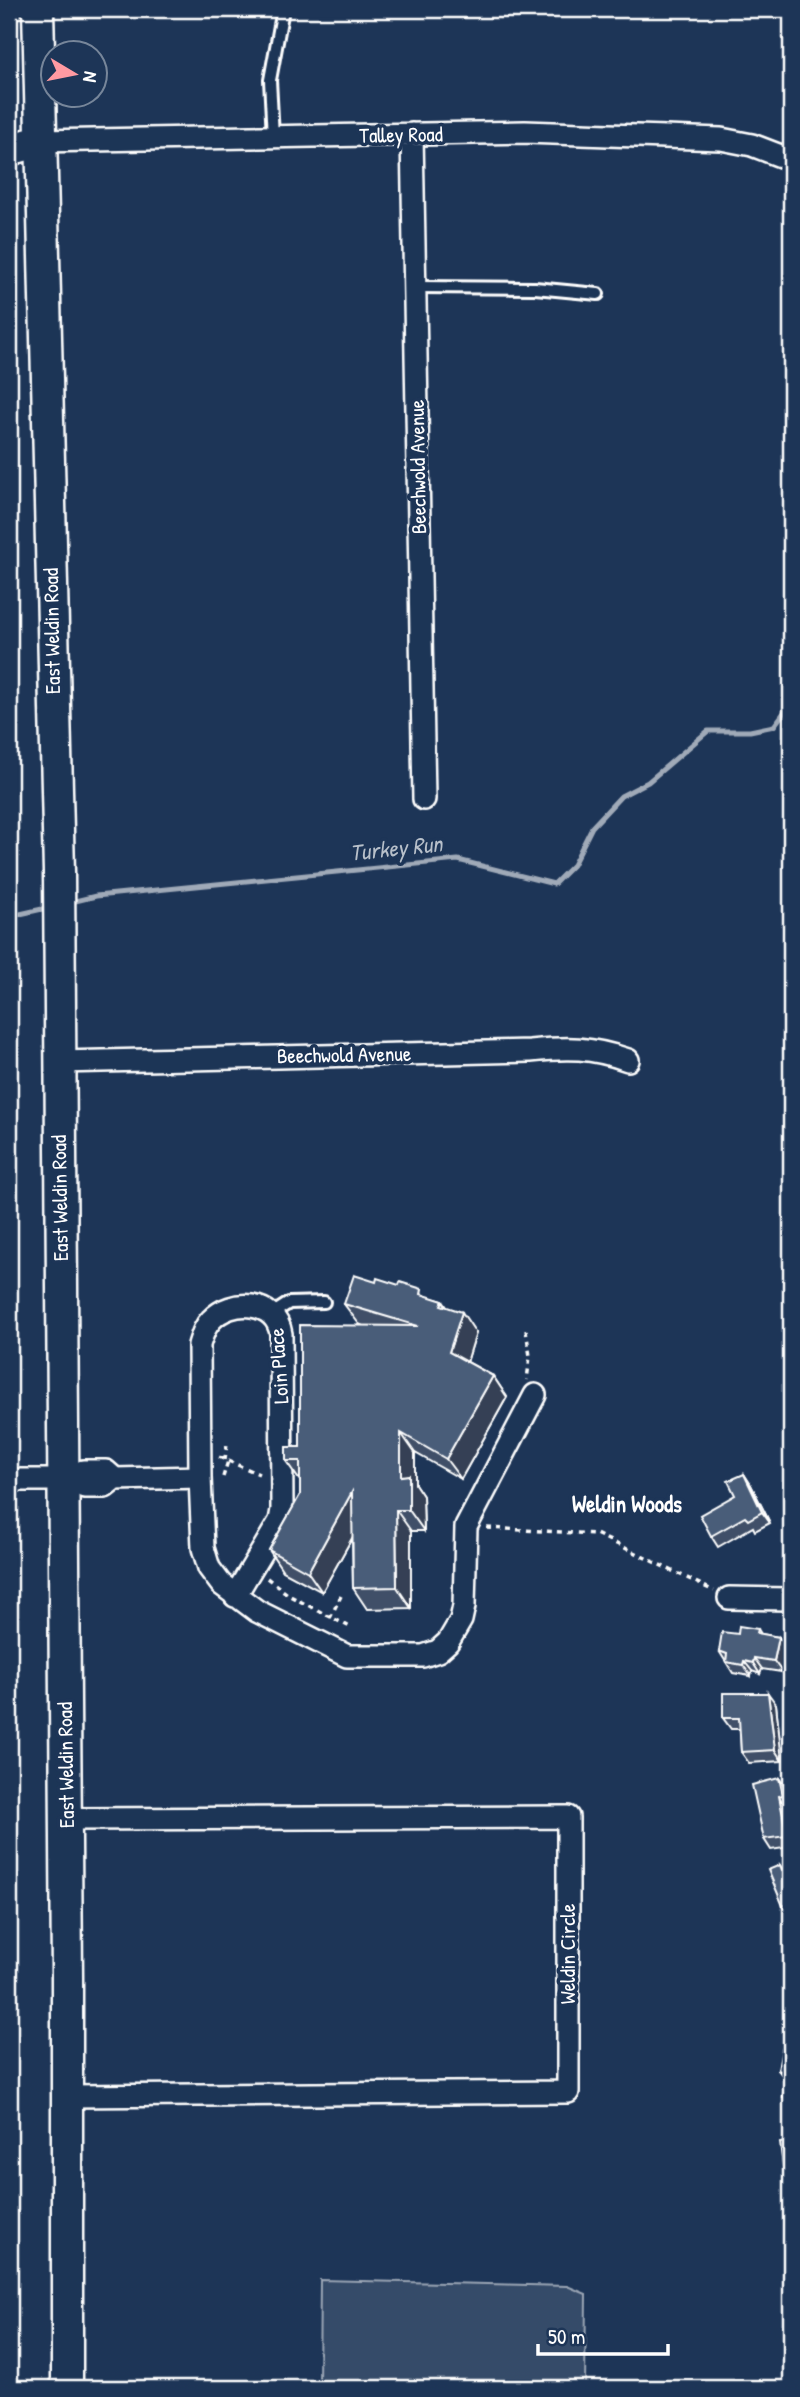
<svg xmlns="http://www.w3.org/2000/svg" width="800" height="2397" viewBox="0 0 800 2397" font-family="'Patrick Hand',sans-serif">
<rect width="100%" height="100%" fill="#1d3557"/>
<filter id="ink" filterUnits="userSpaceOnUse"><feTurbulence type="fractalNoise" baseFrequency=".0143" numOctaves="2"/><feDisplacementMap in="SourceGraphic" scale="14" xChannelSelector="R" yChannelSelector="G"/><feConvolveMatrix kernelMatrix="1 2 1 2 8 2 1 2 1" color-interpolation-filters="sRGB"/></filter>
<g filter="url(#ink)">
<!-- green -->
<path fill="#364b69" stroke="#9aa5b4" stroke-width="2" d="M320,2280L567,2286L586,2294L585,2388H319Z"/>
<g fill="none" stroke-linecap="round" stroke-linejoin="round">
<!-- stream -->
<path stroke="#a0aab8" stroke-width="5" d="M67,903L96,896L458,860L554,884L573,865L592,827L621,796L648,782L708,731H750L774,726L791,703
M9,914H20L51,907"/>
<defs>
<path id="lane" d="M273,137L270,80L283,9
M415,287L535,288L598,294
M272,1314L289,1303L324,1302"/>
<path id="street" d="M412,134L424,799
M40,141L525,132L721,139L752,145L791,160
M59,1062L530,1051C568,1047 591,1047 628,1060
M9,1480H77
M79,1480L84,1487H105L115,1479L200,1477
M79,1480L83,1471H106L115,1479
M235,1596L280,1521L282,1510L281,1334C276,1300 231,1298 211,1320C204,1327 202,1336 199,1345L200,1477L203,1548L209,1568L221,1584L257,1611L347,1656H423L438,1651L448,1642L461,1620L464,1606L466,1527L535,1395
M729,1598L791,1599
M66,1819L568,1817V2092L68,2096"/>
<path id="secondary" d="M38,9L59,872L67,1977V2388
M9,150L40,141"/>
</defs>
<!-- lane casing -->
<use href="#lane" stroke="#fff" stroke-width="16"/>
<!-- street casing -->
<use href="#street" stroke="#fff" stroke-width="26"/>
<!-- secondary casing -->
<use href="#secondary" stroke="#fff" stroke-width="35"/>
<!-- path -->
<path stroke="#fff" stroke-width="3.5" stroke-dasharray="5 5" stroke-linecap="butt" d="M526,1330L530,1356L527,1380
M219,1457L259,1474
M225,1460L227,1443
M223,1477L228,1461
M487,1528L596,1534L714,1591
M267,1578L290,1596L350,1627
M330,1618L341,1596"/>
<!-- lane -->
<use href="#lane" stroke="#1d3557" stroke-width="10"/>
<!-- street -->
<use href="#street" stroke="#1d3557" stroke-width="21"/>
<!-- secondary -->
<use href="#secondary" stroke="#1d3557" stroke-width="30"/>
</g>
<!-- wall -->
<path fill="#405068" stroke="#fff" stroke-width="2" d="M376,1282L443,1301L447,1307L476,1333L467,1362L493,1376L507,1397L461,1479L415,1453V1484L423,1496L424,1531H411V1608L367,1609L353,1588L352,1538L322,1592L283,1571L269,1550L300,1495V1481L286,1461L300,1447L363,1326L359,1324L344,1304Z
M744,1474L751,1485L770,1523L755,1531L753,1527L718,1547L711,1536L735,1495Z
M791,1490V1529L784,1518Z
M758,1629L761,1634L779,1637L787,1648L782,1672L762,1669L760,1674L752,1671L751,1676L733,1673L719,1651L738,1634Z
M776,1704L782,1761L749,1763L741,1752L740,1729H731L723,1718Z
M779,1778L787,1789L790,1806L786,1807L791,1830V1847L771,1850L764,1839Z
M780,1865L784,1870L791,1867L790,1917L783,1906Z
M791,2052V2107L790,2106L783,2097L786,2080L778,2070Z
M791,2141V2177L783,2166Z"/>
<!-- shaded-wall -->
<path fill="#344155" stroke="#fff" stroke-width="2" d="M462,1312L476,1333L464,1372L449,1352Z
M493,1376L507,1397L461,1479L446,1459Z
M401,1433L415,1453V1484L423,1496L424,1531L409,1510L401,1476Z
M744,1474L751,1485L770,1523L762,1512Z
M352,1492L366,1513L322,1592L308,1572Z
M396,1510L411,1531V1608L397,1587Z
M779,1637L787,1648L782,1672L774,1661Z
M754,1658L762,1669L760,1674L753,1663Z
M744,1661L752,1671L751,1676L743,1665Z
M768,1693L776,1704L782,1761L775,1750Z
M779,1778L787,1789L790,1806L783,1795Z
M779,1796L786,1807L791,1830V1842L787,1836Z"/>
<!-- building -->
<path fill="#4a5d79" stroke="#fff" stroke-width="2" d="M354,1275L376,1282L377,1278L399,1285L400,1282L422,1289L421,1294L443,1301L441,1305L462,1312L449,1352L493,1376L446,1459L401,1433V1476L409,1475V1510H396L397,1587L353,1588L352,1492L308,1572L269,1550L300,1495V1461H286V1447H300V1325L418,1326L344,1304Z
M744,1474L762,1512L748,1520L745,1517L711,1536L700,1515L735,1495L728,1481Z
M783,1490H791V1519L784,1518Z
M739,1626L758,1629L757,1633L779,1637L774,1661L754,1658L753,1663L744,1661L743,1665L726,1662L727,1654L719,1651L722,1632L738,1634Z
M723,1693H768L775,1750L741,1752L739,1718H723Z
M779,1778L783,1795L779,1796L787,1836L764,1839L752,1785Z
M780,1865L782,1870L791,1867V1903L783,1906L768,1870Z
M782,2049L791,2052V2098L783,2097L788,2073L778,2070Z
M791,2141V2166H783L780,2143Z
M597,2385H614V2388H597Z"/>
</g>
<g text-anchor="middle" stroke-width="7" stroke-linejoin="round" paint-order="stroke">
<!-- street labels -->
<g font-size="21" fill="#fff" stroke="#1d3557">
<text transform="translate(401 135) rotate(-1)" y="7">Talley Road</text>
<text transform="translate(418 467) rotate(-91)" y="7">Beechwold Avenue</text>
<text transform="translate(52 631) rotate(-91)" y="7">East Weldin Road</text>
<text transform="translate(344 1055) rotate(-1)" y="7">Beechwold Avenue</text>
<text transform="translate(60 1198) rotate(-91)" y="7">East Weldin Road</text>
<text transform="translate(279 1366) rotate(-94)" y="7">Loin Place</text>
<text transform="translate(66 1765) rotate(-91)" y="7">East Weldin Road</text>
<text transform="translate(568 1954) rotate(-90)" y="7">Weldin Circle</text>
</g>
<!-- water labels -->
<g font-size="23" font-style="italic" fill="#b8c0ca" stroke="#1d3557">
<text transform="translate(396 848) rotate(-6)" y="8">Turkey Run</text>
</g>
<!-- neighbourhood labels -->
<g font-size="23" font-weight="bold" fill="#fff" stroke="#1d3557">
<text x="627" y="1512">Weldin Woods</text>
</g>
</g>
<!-- margin -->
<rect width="800" height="2397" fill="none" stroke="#1d3557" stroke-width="35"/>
<rect x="18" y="18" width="765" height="2362" fill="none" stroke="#fff" stroke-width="2.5" filter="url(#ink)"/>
<!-- north arrow -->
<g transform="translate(74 74) rotate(100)"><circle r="33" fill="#1d3557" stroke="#77869a" stroke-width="2"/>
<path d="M0-5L12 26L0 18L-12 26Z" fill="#ff9aa2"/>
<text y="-10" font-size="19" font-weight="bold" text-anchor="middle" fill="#ffffff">N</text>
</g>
<!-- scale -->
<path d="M538 2344v10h130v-10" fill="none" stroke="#ffffff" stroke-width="3.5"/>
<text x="548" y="2344" font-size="21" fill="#ffffff" stroke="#1d3557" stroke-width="5" paint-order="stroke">50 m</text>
</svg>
